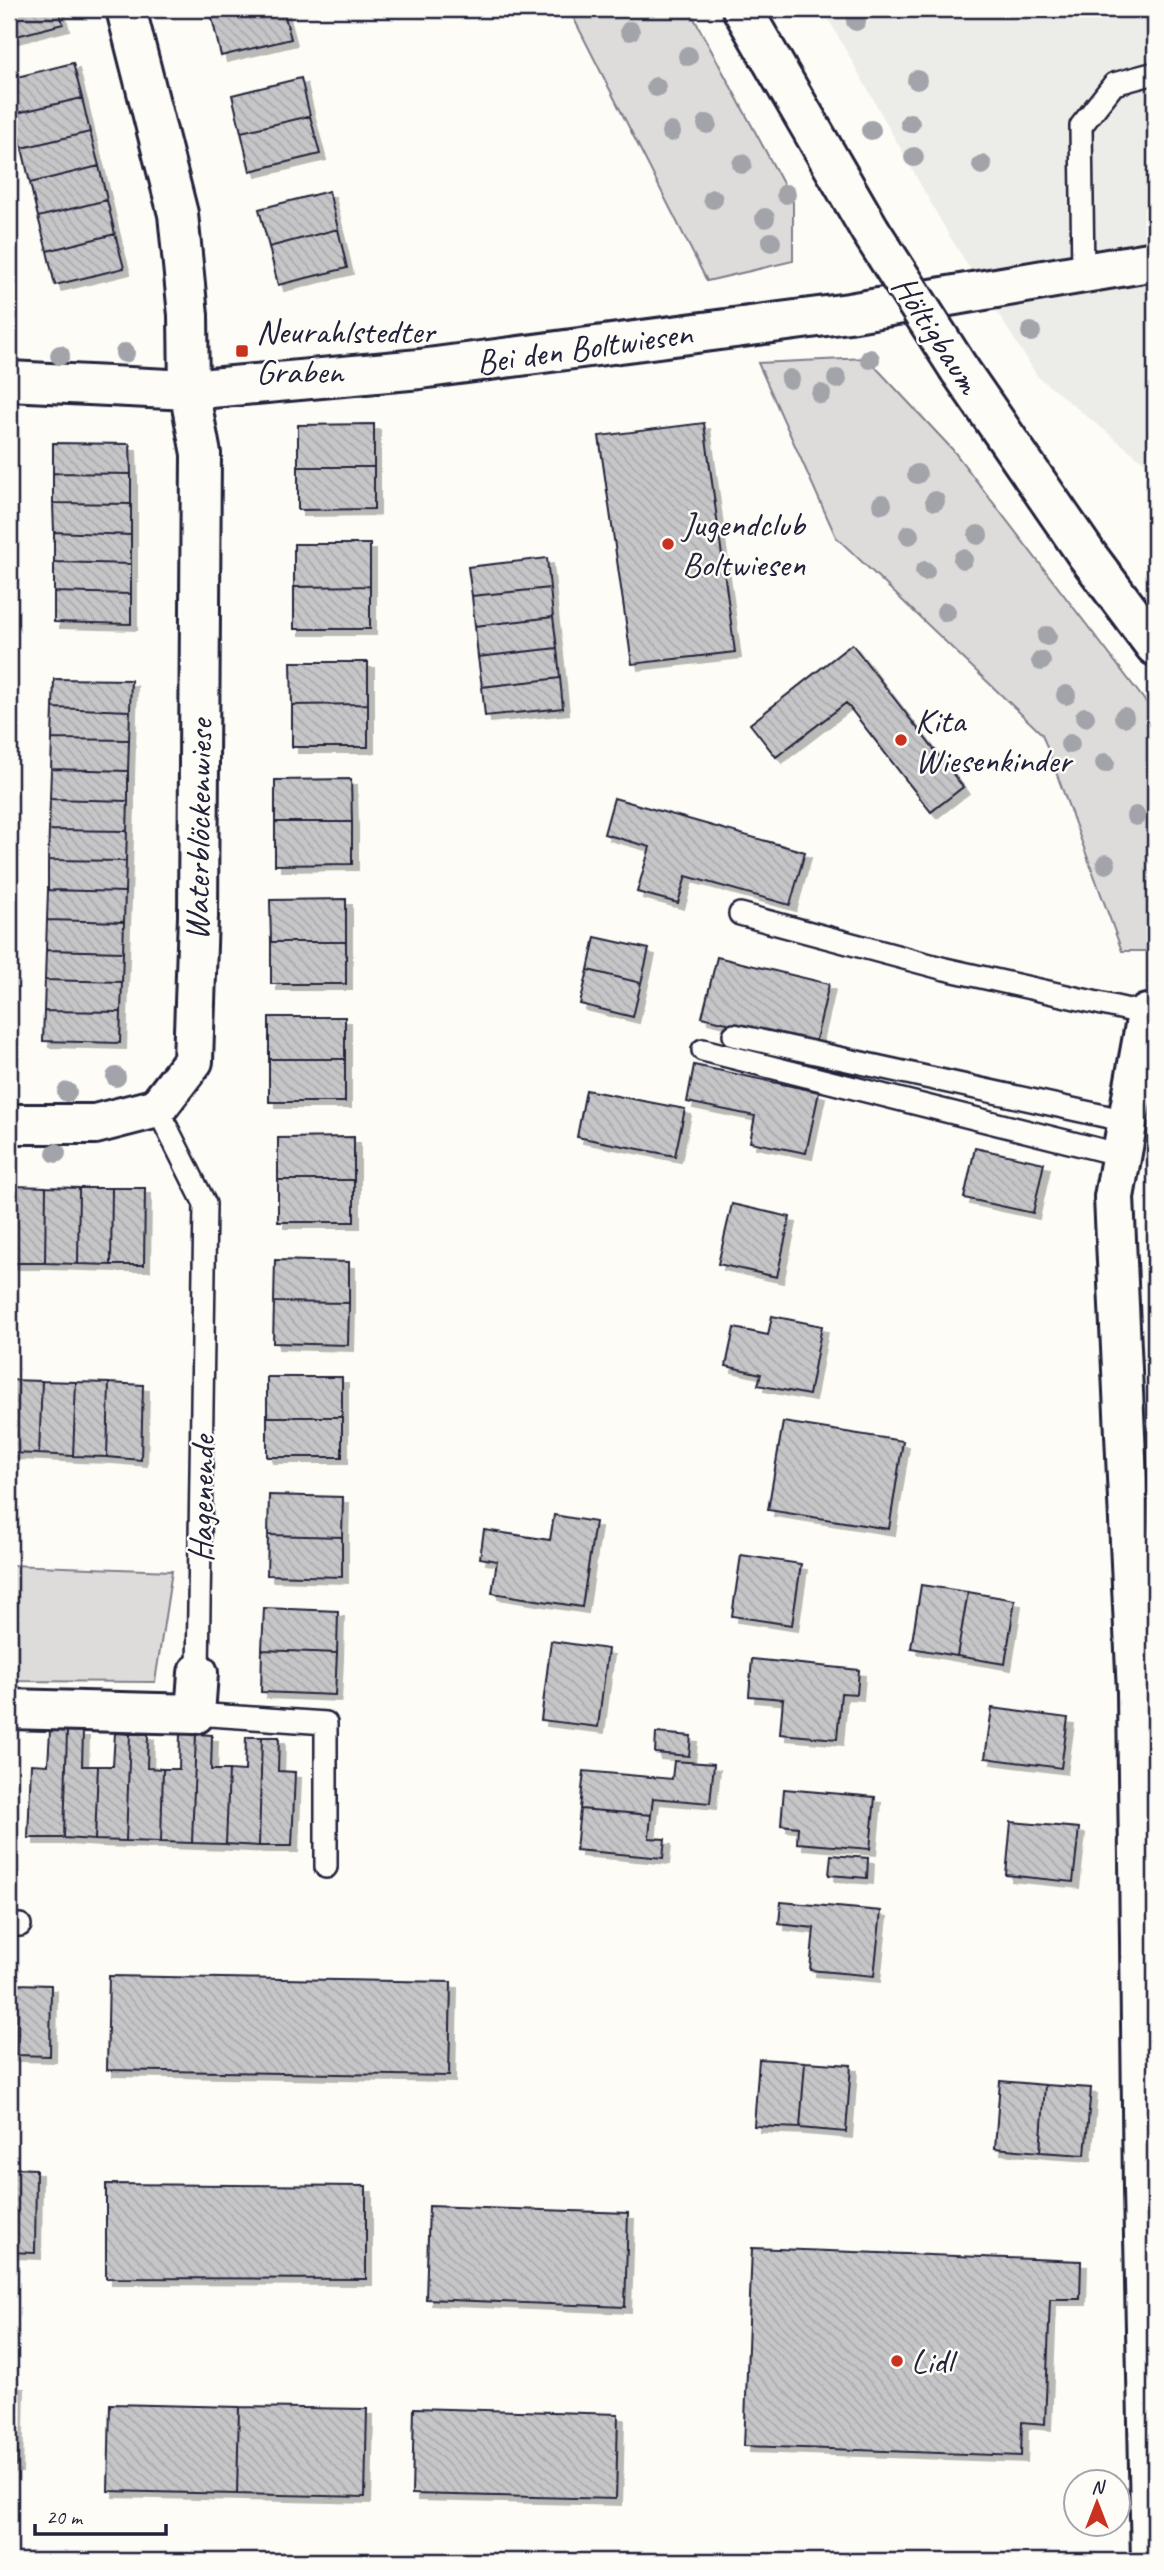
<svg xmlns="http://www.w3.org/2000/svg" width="1164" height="2570" viewBox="0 0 1164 2570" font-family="Caveat,sans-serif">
<defs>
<pattern id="building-back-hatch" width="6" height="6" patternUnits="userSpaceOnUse" patternTransform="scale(1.75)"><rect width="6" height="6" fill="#c6c6c8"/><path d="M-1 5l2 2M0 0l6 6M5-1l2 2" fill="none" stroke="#aaaaad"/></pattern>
<filter id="shadow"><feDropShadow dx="6" dy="6" stdDeviation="0" flood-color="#0004"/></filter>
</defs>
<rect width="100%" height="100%" fill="#fdfcf7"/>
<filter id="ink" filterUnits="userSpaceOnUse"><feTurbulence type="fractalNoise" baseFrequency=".0143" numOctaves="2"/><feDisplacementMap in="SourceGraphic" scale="14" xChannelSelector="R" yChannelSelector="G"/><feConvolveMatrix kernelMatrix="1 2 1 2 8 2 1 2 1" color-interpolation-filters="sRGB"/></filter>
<g filter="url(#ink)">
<!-- built -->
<path fill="#ecece9" d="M823,9H1155V471L1038,377L947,232Z"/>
<!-- green -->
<path fill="#dddcdb" stroke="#807f8b" stroke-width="2" d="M569,9H689L793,202V261L707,281Z
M867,358L952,449L1155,714V951H1122L1042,734L836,537L758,363Z
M9,1565L172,1571L155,1682L9,1681Z"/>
<!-- building -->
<path fill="url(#building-back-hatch)" stroke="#22223b" stroke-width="2" filter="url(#shadow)" d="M9,9H59L63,24L9,38Z
M210,9H248L212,18Z
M248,9H283L291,39L221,56L212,18Z
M73,63L82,98L13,114L9,97V79Z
M301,78L310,116L241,132L232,95Z
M82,98L90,132L22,148L13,114Z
M310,116L320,154L250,171L241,132Z
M90,132L99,166L30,183L22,148Z
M99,166L107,200L38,217L30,183Z
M329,191L338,229L269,247L259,209Z
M107,200L115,234L47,251L38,217Z
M338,229L347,268L278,285L269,247Z
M115,234L124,268L55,285L47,251Z
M704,423L735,652L632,664L599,436Z
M374,424V467H298V425Z
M53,443L130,444L131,474L53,473Z
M298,467H374V509L298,510Z
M53,473L131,474V504L53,503Z
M53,503L131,504V535L54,532Z
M54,532L131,535V564L54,562Z
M294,544H370V586L294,587Z
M547,558L550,588L472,596L468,567Z
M54,562L131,564V594L54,592Z
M370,586V629H294V587Z
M550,588L553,617L475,626L472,596Z
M54,592L131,594V624L54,622Z
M553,617L557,648L478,657L475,626Z
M852,644L963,787L931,812L846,703L776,757L750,724Z
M557,648L560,678L482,687L478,657Z
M291,662H368V704L292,705Z
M560,678L563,708L485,716L482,687Z
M54,679L131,680L130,711L53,708Z
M368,704V747H292V705Z
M53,708L130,711L129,740L52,739Z
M52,739L129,740L128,771L51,769Z
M51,769L128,771V801L50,799Z
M351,779L352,822H275V780Z
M614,798L805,852L790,905L686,876L678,903L637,892L650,847L604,834Z
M50,799L128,801L127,831L49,830Z
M275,822H352V864L275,865Z
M49,830L127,831L126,861L48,860Z
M48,860L126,861L125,892L48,890Z
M48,890L125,892L124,922L47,920Z
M346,899V942H271L270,900Z
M47,920L124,922L123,952L46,950Z
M595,937L649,949L641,983L588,970Z
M271,942H346V984H271Z
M46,950L123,952L122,982L45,980Z
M717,957L829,984L815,1044L702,1017Z
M588,970L641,983L633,1017L580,1004Z
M45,980L122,982L121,1012L44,1011Z
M44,1011L121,1012L120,1043L43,1041Z
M269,1017H345V1059H269Z
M269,1059H345V1102H269Z
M694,1065L819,1092L806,1153L750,1142L755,1116L687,1102Z
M586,1090L685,1109L675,1156L577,1137Z
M354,1137V1180H278V1138Z
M975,1148L1044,1163L1033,1213L964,1198Z
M278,1180H354V1222H278Z
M9,1186H13L12,1263H9Z
M13,1186L46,1187L45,1263H12Z
M46,1187L79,1188L78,1264L45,1263Z
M79,1188H112L111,1265L78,1264Z
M112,1188H145L144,1265H111Z
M732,1204L790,1217L777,1277L718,1264Z
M275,1260L349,1262V1303L274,1302Z
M274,1302L349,1303L348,1345L273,1343Z
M772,1316L822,1326L809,1395L758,1385L761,1374L726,1366L734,1328L768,1335Z
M267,1377H342V1417H267Z
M9,1380L42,1381L39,1454L9,1453Z
M42,1381L76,1382L73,1456L39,1454Z
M76,1382L109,1383L107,1457L73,1456Z
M109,1383L143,1385L141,1460L107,1457Z
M267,1417H342V1457H267Z
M783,1422L903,1441L889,1529L768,1510Z
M269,1495L343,1497L342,1537L268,1535Z
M554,1515L595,1522L582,1607L492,1593L497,1561L480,1558L484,1530L550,1540Z
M268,1535L342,1537V1577L267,1575Z
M741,1555L801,1564L792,1625L732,1616Z
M921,1585L968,1592L957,1656L911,1648Z
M968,1592L1015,1600L1005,1664L957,1656Z
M264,1608L338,1611L337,1653L262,1650Z
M551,1641L608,1649L598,1727L541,1720Z
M262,1650L337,1653L335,1695L261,1692Z
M752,1659L859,1670L857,1694L841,1693L837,1739L780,1734L783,1699L749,1696Z
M992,1708L1068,1718L1061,1768L985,1758Z
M50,1731H67L64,1838H28L31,1764L48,1765Z
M67,1731H83L82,1766H98L95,1840L64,1838Z
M115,1733L130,1734L126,1841L95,1840L98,1766H113Z
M656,1733L691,1736L689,1756L655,1753Z
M130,1734H148L147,1768L163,1769L161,1842L126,1841Z
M180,1734H196L192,1843L161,1842L163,1769H179Z
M196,1734L212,1735L211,1770H229L226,1844L192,1843Z
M246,1737H262L259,1846L226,1844L229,1770L245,1771Z
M262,1737H279L278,1771L295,1772L292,1846H259Z
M674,1761L714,1764L710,1803L653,1798L651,1815L580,1809L584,1771L672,1779Z
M784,1789L875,1797L870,1849L797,1843L798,1827L781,1825Z
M580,1809L651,1815L649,1838L665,1839L663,1858L576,1850Z
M1011,1822L1079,1828L1073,1882L1006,1875Z
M831,1855L868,1858L867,1878L829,1875Z
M781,1902L881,1911L874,1976L810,1970L814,1928L779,1924Z
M109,1976L451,1982L449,2076L107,2070Z
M9,1984H17L16,2055H9Z
M17,1984L51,1985L50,2056L16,2055Z
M759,2059L805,2062L800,2128L754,2126Z
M805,2062L851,2065L846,2132L800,2128Z
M1000,2081L1045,2085L1040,2152L995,2148Z
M1045,2085L1091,2088L1085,2155L1040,2152Z
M9,2168L36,2169L35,2253L9,2252Z
M106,2184L366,2186V2279L106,2278Z
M429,2206L628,2213L625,2307L426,2299Z
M752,2248L1081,2261L1080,2299H1050L1045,2424L1022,2422L1021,2456L744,2446Z
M9,2383H18L16,2466H9Z
M110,2404L239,2407L237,2494L108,2491Z
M239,2407L367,2409L365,2497L237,2494Z
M414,2408L618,2414L616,2499L412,2494Z"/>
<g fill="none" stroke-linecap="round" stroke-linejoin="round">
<defs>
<path id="lane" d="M1083,273L1081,126L1114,84L1155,73
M740,914L945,969L1147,1014
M734,1035L1127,1121
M703,1050L1121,1155
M157,1108L205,1204L198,1673
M195,1714L326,1723V1867
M9,1925H20"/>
<path id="street" d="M9,381L189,390L420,369L849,313L1155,261
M1147,1014L1114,1197L1137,1693L1143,2190L1151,2561
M9,1124H95L157,1108L193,1061L198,916L201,454L189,390L188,315L178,214L126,9
M9,1709L195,1714L198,1673"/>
<path id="secondary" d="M742,9L870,230
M959,369L1087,555L1155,646"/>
</defs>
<!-- lane casing -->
<use href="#lane" stroke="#22223b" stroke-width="26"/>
<!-- street casing -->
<use href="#street" stroke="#22223b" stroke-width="44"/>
<!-- secondary casing -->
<use href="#secondary" stroke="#22223b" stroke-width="44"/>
<!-- lane -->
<use href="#lane" stroke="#fdfcf7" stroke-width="21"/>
<!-- street -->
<use href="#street" stroke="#fdfcf7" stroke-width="38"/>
<!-- secondary -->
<use href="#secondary" stroke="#fdfcf7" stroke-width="38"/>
<defs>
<path id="secondary-bridge" d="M870,230L959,369"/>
</defs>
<!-- secondary-bridge casing -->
<use href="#secondary-bridge" stroke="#22223b" stroke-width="44" stroke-linecap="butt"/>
<!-- secondary-bridge -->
<use href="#secondary-bridge" stroke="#fdfcf7" stroke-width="38"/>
</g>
<!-- trees -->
<g fill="#a3a3aa">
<circle cx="856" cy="21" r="10"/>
<circle cx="630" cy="31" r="10"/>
<circle cx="688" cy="56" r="10"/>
<circle cx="917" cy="80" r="10"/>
<circle cx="656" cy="87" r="10"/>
<circle cx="910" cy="123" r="10"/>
<circle cx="707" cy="124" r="10"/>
<circle cx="871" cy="130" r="10"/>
<circle cx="671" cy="132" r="10"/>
<circle cx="914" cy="157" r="10"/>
<circle cx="742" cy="164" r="10"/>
<circle cx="982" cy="165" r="10"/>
<circle cx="786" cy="194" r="10"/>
<circle cx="713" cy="199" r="10"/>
<circle cx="765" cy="218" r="10"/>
<circle cx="771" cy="242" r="10"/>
<circle cx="1031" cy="332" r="10"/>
<circle cx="125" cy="353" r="10"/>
<circle cx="60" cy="355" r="10"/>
<circle cx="870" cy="359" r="10"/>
<circle cx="790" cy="379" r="10"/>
<circle cx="837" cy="379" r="10"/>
<circle cx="821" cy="394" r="10"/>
<circle cx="917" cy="474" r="10"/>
<circle cx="935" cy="501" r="10"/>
<circle cx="882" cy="504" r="10"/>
<circle cx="909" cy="535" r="10"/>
<circle cx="978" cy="535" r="10"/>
<circle cx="963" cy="559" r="10"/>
<circle cx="925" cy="571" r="10"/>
<circle cx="946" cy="612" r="10"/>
<circle cx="1047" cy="636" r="10"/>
<circle cx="1041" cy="661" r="10"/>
<circle cx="1066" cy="695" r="10"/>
<circle cx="1085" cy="717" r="10"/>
<circle cx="1124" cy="717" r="10"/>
<circle cx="1070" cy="744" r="10"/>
<circle cx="1105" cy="763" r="10"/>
<circle cx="1136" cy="816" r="10"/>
<circle cx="1106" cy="864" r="10"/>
<circle cx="116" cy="1077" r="10"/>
<circle cx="67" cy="1092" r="10"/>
<circle cx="56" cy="1153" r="10"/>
</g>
</g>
<!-- markers -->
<g fill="#c8321e" stroke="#fdfcf7" stroke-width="2.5">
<rect x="235" y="344" width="14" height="14" rx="3.5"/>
<circle cx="668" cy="544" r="7"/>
<circle cx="901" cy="740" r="7"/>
<circle cx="897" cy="2361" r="7"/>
</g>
<g text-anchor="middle" stroke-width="5" stroke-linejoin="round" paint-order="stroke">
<!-- poi labels -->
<g font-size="35" fill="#22223b" stroke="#fdfcf7" text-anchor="start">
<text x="256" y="343">Neurahlstedter<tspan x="256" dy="40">Graben</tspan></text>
<text x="682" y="536">Jugendclub<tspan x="682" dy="40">Boltwiesen</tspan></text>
<text x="915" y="732">Kita<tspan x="915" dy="40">Wiesenkinder</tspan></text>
<text x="911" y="2373">Lidl</text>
</g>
<!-- street labels -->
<g font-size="35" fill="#22223b" stroke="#fdfcf7">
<text transform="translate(937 334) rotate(57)" y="12">Höltigbaum</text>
<text transform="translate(584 347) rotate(-8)" y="12">Bei den Boltwiesen</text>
<text transform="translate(198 830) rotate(-89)" y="12">Waterblöckenwiese</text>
<text transform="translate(201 1499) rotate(-89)" y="12">Hagenende</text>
</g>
</g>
<!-- margin -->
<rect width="1164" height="2570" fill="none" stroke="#fdfcf7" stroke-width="35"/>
<rect x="18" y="18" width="1129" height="2535" fill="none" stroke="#22223b" stroke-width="2.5" filter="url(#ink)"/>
<!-- north arrow -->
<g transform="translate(1097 2503)"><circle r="33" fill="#fdfcf7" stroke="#a5a5ac" stroke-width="2"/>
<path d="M0-5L12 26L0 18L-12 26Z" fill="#c8321e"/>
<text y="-10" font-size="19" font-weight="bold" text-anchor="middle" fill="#22223b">N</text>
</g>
<!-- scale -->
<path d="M35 2524v10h131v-10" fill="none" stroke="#22223b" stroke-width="3.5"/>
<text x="46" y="2524" font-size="21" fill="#22223b" stroke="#fdfcf7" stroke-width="5" paint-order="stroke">20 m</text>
</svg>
